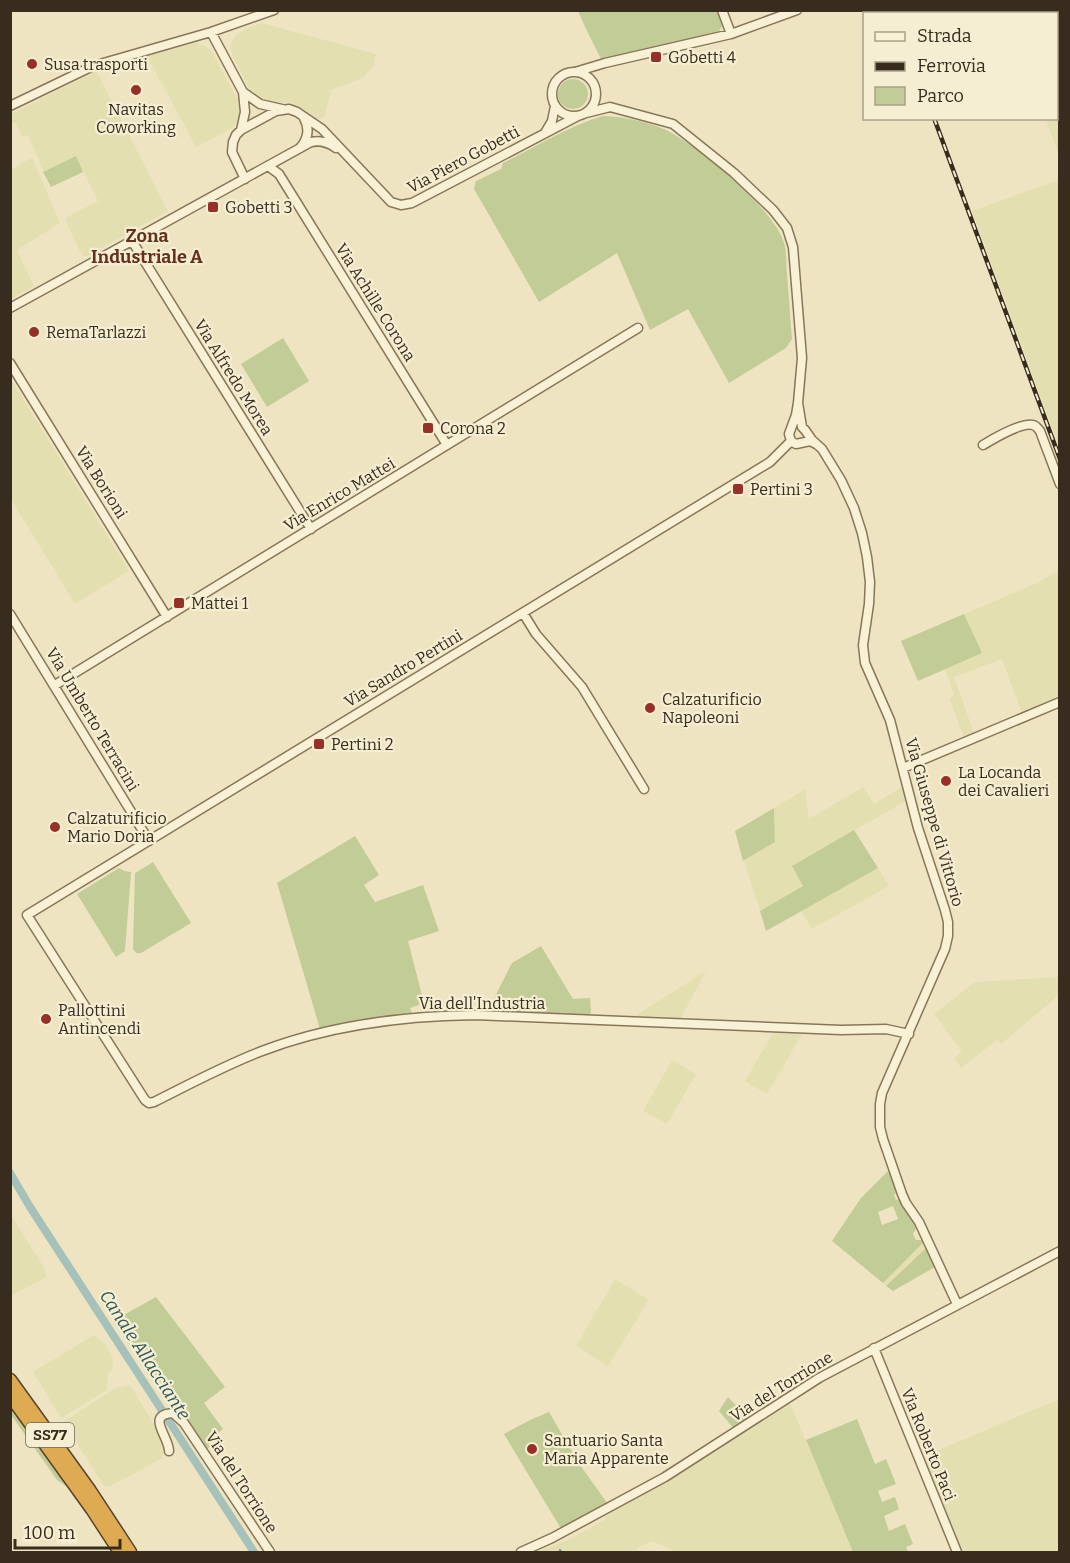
<svg xmlns="http://www.w3.org/2000/svg" width="1070" height="1563" viewBox="0 0 1070 1563" font-family="Bitter,serif">
<rect width="100%" height="100%" fill="#eee4c2"/>
<!-- farmland -->
<path fill="#e4dfb0" d="M912,11L1059,10L1060,11L1053,14L905,13Z
M262,23L376,54L374,66L363,78L331,90L325,117L320,119H315L292,103L264,102L251,92L233,57L230,46L236,34L248,28Z
M196,43L203,45L211,50L238,100L240,111L238,120L232,128L196,147L147,56Z
M96,71L168,211L87,256H84L79,250L65,218L98,201L76,157L44,172L28,135L22,136L16,122L11,124V114Z
M1059,107H1060L1059,156L1046,119L1056,118L1057,108Z
M32,157L60,223L17,250L34,286L11,299V170Z
M1059,180H1060L1059,447L972,211Z
M11,379L129,571L75,604L11,499Z
M1059,570V698L1022,713L1002,659L954,677L974,733L964,738L950,700L954,694L945,669L981,653L964,614L1037,583Z
M864,787L874,804L902,787L906,801L792,866L803,886L760,911L744,861L775,842L774,808L805,789L809,819Z
M878,868L889,886L812,929L801,911Z
M706,971L681,1018L635,1016Z
M1059,977V995L1001,1044L997,1040L961,1068L954,1058L962,1051L934,1014L975,982Z
M773,1033L802,1034L767,1094L745,1081Z
M672,1060L696,1074L667,1124L643,1111Z
M10,1214L45,1269L46,1277L11,1296Z
M924,1242L926,1248L886,1286L883,1283Z
M615,1279L649,1300L608,1366L576,1346Z
M94,1335L105,1344L113,1359L112,1370L108,1373L107,1390L61,1418L33,1372Z
M130,1385L161,1436L165,1449L162,1458L113,1485L105,1487L63,1422L116,1388Z
M1057,1400L1060,1406L1059,1552H962L924,1456Z
M789,1401L853,1552H675L653,1541L641,1546L634,1552H538L567,1540L603,1521L611,1511L681,1472L720,1448Z"/>
<!-- green -->
<path fill="#c2cc96" fill-rule="evenodd" d="M578,11H720L724,24L718,32L712,34L601,59L586,29Z
M558 94a15 15 0 1 1 30 0a15 15 0 1 1-30 0Z
M603,116C624,117 646,121 666,130C696,144 776,211 784,243C787,253 786,265 787,275C789,296 790,318 792,339L786,348L729,383L688,309L650,330L617,253L539,302L474,189L476,181L501,169L503,163C536,147 568,126 603,116Z
M76,156L83,172L51,187L43,172Z
M283,338L309,381L267,407L241,364Z
M964,614L982,653L918,681L901,641Z
M774,808L775,842L743,861L735,831Z
M854,830L878,868L766,931L760,911L803,886L792,866Z
M355,836L379,875L364,885L375,902L423,885L439,931L408,941L424,1003L410,1008L412,1013L374,1018L320,1029L277,883Z
M153,862L191,923L141,953H136L133,949L135,873Z
M119,868L124,871L131,872L125,951L116,957L77,894Z
M541,946L573,999L590,998L591,1012L590,1015L487,1012L512,963Z
M889,1170L896,1193L894,1195L896,1200L899,1199L912,1217L916,1229L913,1234L916,1240H923L924,1242L883,1283L832,1241L861,1198ZM893,1206L898,1219L882,1225L878,1212Z
M926,1248L935,1267L893,1291L886,1286Z
M156,1297L225,1387L204,1403L223,1429L216,1435L219,1440L207,1449L182,1412L164,1396L113,1321Z
M728,1397L749,1419L734,1429L719,1411Z
M10,1405L69,1488L57,1480L11,1415Z
M549,1412L580,1465L610,1507L563,1532L504,1434L530,1420Z
M857,1419L875,1464L886,1459L896,1484L878,1491L882,1502L895,1497L899,1509L884,1516L889,1531L905,1524L913,1544L906,1547L908,1552H853L806,1440Z"/>
<g fill="none" stroke-linecap="round" stroke-linejoin="round">
<!-- stream -->
<path stroke="#6b8f89" stroke-width="2" d="M560,1550L561,1552"/>
<!-- canal -->
<path stroke="#a5c1ba" stroke-width="8" d="M10,1173L30,1207L254,1552"/>
<defs>
<path id="minor" d="M722,10L731,34
M211,32L243,92L245,112L241,130
M575,72L605,63L731,34L797,10
M552 94a22 22 0 1 1 44 0a22 22 0 1 1-44 0Z
M243,92L260,104L282,109
M10,106L93,66L211,32L274,10
M586,113L610,107L673,124L734,173L773,210L787,228L793,247L802,358L798,403L796,415L789,434L791,441
M545,133L552,121L555,106
M300,148C308,139 310,129 304,118
M268,166L279,174L447,445
M245,179L232,152L233,142L236,135L241,130L276,111L289,109L297,112L322,129L391,202L401,205L412,203L578,116
M132,241L311,529
M10,308L311,142C321,140 328,142 336,148
M10,363L167,617
M798,403L802,427L805,430L812,440L822,449L841,480L854,508L862,533L867,557L870,582L869,604L863,645L865,663L890,720L918,828L945,910L948,922V936L945,949L882,1093L880,1104V1127L883,1139L902,1194L906,1203L919,1222L957,1304
M791,441L770,462L27,915L145,1100L149,1103L154,1102C190,1084 225,1065 262,1051C330,1025 403,1016 475,1015L841,1030L886,1029L909,1034
M791,441L796,444L810,441L816,444
M983,445C993,439 1021,422 1033,425C1037,426 1037,428 1040,431L1060,484
M523,613L536,634L582,687L644,789
M10,614L149,841
M55,685L638,328
M903,768L1060,702
M874,1348L957,1552
M169,1451C169,1436 145,1415 173,1413L184,1423L270,1552
M521,1552L552,1538L665,1477L819,1378L1060,1251"/>
<path id="highway" d="M10,1380L90,1491L130,1552
M10,1395L92,1509L120,1552"/>
</defs>
<!-- minor casing -->
<use href="#minor" stroke="#887659" stroke-width="11"/>
<!-- highway casing -->
<use href="#highway" stroke="#56432e" stroke-width="15"/>
<!-- minor -->
<use href="#minor" stroke="#f9f1d5" stroke-width="8"/>
<!-- highway -->
<use href="#highway" stroke="#deab52" stroke-width="12"/>
<defs>
<path id="rail" d="M894,10L895,14
M934,118L1060,459"/>
</defs>
<!-- rail casing -->
<use href="#rail" stroke="#382c1e" stroke-width="4.5"/>
<!-- rail -->
<use href="#rail" stroke="#f6eed2" stroke-width="2" stroke-dasharray="7" stroke-linecap="butt"/>
</g>
<!-- markers -->
<g fill="#973029" stroke="#f6eed2" stroke-width="2">
<rect x="650" y="51" width="12" height="12" rx="3"/>
<circle cx="32" cy="64" r="6"/>
<circle cx="136" cy="90" r="6"/>
<rect x="207" y="201" width="12" height="12" rx="3"/>
<circle cx="34" cy="332" r="6"/>
<rect x="422" y="422" width="12" height="12" rx="3"/>
<rect x="732" y="483" width="12" height="12" rx="3"/>
<rect x="173" y="597" width="12" height="12" rx="3"/>
<circle cx="650" cy="708" r="6"/>
<rect x="313" y="738" width="12" height="12" rx="3"/>
<circle cx="946" cy="781" r="6"/>
<circle cx="55" cy="827" r="6"/>
<circle cx="46" cy="1019" r="6"/>
<circle cx="532" cy="1449" r="6"/>
</g>
<g text-anchor="middle" stroke-width="4.5" stroke-linejoin="round" paint-order="stroke">
<!-- shield labels -->
<rect fill="#f6eed2" stroke="#716654" stroke-width="1.5" x="26" y="1423" width="48" height="24" rx="4.5"/>
<g font-size="15" font-weight="bold" fill="#382c1e">
<text x="50" y="1440">SS77</text>
</g>
<!-- poi labels -->
<g font-size="16" fill="#382c1e" stroke="#f6eed2" text-anchor="start">
<text x="668" y="63">Gobetti 4</text>
<text x="44" y="70">Susa trasporti</text>
<text x="136" y="115" text-anchor="middle">Navitas<tspan x="136" dy="18">Coworking</tspan></text>
<text x="225" y="213">Gobetti 3</text>
<text x="46" y="338">RemaTarlazzi</text>
<text x="440" y="434">Corona 2</text>
<text x="750" y="495">Pertini 3</text>
<text x="191" y="609">Mattei 1</text>
<text x="662" y="705">Calzaturificio<tspan x="662" dy="18">Napoleoni</tspan></text>
<text x="331" y="750">Pertini 2</text>
<text x="958" y="778">La Locanda<tspan x="958" dy="18">dei Cavalieri</tspan></text>
<text x="67" y="824">Calzaturificio<tspan x="67" dy="18">Mario Doria</tspan></text>
<text x="58" y="1016">Pallottini<tspan x="58" dy="18">Antincendi</tspan></text>
<text x="544" y="1446">Santuario Santa<tspan x="544" dy="18">Maria Apparente</tspan></text>
</g>
<!-- street labels -->
<g font-size="16" fill="#382c1e" stroke="#f6eed2">
<text transform="translate(463 159) rotate(-28)" y="6">Via Piero Gobetti</text>
<text transform="translate(376 302) rotate(58)" y="6">Via Achille Corona</text>
<text transform="translate(234 377) rotate(58)" y="6">Via Alfredo Morea</text>
<text transform="translate(102 482) rotate(58)" y="6">Via Borioni</text>
<text transform="translate(339 494) rotate(-31)" y="6">Via Enrico Mattei</text>
<text transform="translate(403 668) rotate(-31)" y="6">Via Sandro Pertini</text>
<text transform="translate(93 719) rotate(59)" y="6">Via Umberto Terracini</text>
<text transform="translate(935 822) rotate(74)" y="6">Via Giuseppe di Vittorio</text>
<text x="482" y="1009">Via dell'Industria</text>
<text transform="translate(781 1386) rotate(-32)" y="6">Via del Torrione</text>
<text transform="translate(929 1444) rotate(68)" y="6">Via Roberto Paci</text>
<text transform="translate(242 1482) rotate(57)" y="6">Via del Torrione</text>
</g>
<!-- neighbourhood labels -->
<g font-size="18" font-weight="bold" fill="#65311d" stroke="#f6eed2">
<text x="147" y="242">Zona<tspan x="147" dy="21">Industriale A</tspan></text>
</g>
<!-- water labels -->
<g font-size="18" font-style="italic" fill="#2d5758" stroke="#f6eed2">
<text transform="translate(145 1355) rotate(57)" y="6">Canale Allacciante</text>
</g>
</g>
<!-- border -->
<rect width="1070" height="1563" fill="none" stroke="#382c1e" stroke-width="24"/>
<!-- legend -->
<rect x="863" y="12" width="195" height="108" fill="#f6eed2" stroke="#aaa08a" stroke-width="1.5"/>
<rect x="875" y="32" width="30" height="9" fill="#f9f1d5" stroke="#aaa08a" stroke-width="1.5"/>
<text x="917" y="42" font-size="18" fill="#382c1e">Strada</text>
<rect x="875" y="62" width="30" height="9" fill="#382c1e" stroke="#aaa08a" stroke-width="1.5"/>
<text x="917" y="72" font-size="18" fill="#382c1e">Ferrovia</text>
<rect x="875" y="87" width="30" height="18" fill="#c2cc96" stroke="#aaa08a" stroke-width="1.5"/>
<text x="917" y="102" font-size="18" fill="#382c1e">Parco</text>
<!-- scale -->
<path d="M15 1539v9h105v-9" fill="none" stroke="#382c1e" stroke-width="3"/>
<text x="24" y="1539" font-size="18" fill="#382c1e" stroke="#f6eed2" stroke-width="4.5" paint-order="stroke">100 m</text>
</svg>
